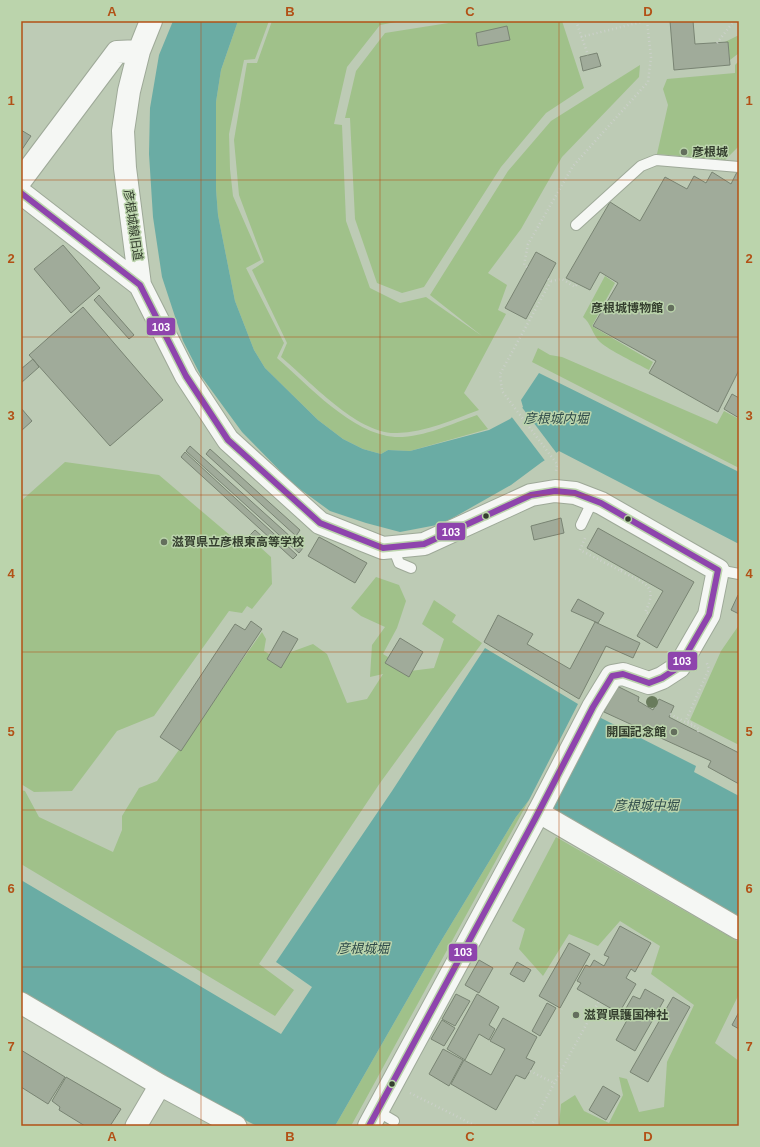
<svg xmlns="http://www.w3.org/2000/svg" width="760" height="1147" viewBox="0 0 760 1147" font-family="Arial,'Noto Sans JP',sans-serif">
<rect width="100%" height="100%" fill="#bdcbb5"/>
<!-- green -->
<path fill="#a0c18a" d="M238,21H269L255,59L244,60L229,134L230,169L233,196L261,260L246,268L284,343L277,358C308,385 352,434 395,437C423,438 451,424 477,415L488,429L410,451L388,450L381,454L363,449L343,439L318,420L265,368L254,350L235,301L218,215L216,189V102L221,70Z
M272,21H401L380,25L347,67L334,124L342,125L346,221L370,288L400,303L426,297L482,336L430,295L508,171L551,121L640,65L639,77L562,157L521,229L488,273L507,285L498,310L506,314L464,393L479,410C452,420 426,432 397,433C358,435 310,381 281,357L287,343L252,270L264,262L239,195L234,140L247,63H257Z
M461,21H562L584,88L546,113L501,167L424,287L402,293L377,283L355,219L350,118H345L356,71L385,33Z
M739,35V53L730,60L728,42H725Z
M739,61V146L725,160L657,154L668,105L663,89L667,79L735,73V65Z
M605,276L615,283L592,326L653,362L649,370C636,363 610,351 600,342C592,334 591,323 583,317Z
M538,348L550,355L562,357L717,424L724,411L739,419V468L532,362Z
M65,462L159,475L238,542L248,536L271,557L272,584L252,609L247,606L242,613L229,611L154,716L117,731L72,791L34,792L21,784V501Z
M376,577L399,585L406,601L397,628L383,654L410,671L434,668L444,639L422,624L434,600L456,615L452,622L482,643L380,783L259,964L294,990L275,1016L21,864V790L25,791L39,817L113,852L122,830V816L139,788L157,781L262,632L266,639L264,651L283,662L291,652L313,644L327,654L347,703L367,699L383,674L370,677L372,645L385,627L361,616L351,608Z
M739,625V745L690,720L721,651Z
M529,800L351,1126H335L438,946L516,817Z
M556,837L739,942V994L715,1043L739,1061V1126H559L561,1104L575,1095L584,1111L609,1123L623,1095L619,1077L627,1079L639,1112L664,1107L667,1062L694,1005L651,974L660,946L620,921L598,946L569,934L543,976L519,949L525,929L512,921Z"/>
<!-- water -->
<path fill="#6aaca4" d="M173,21H238L221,70L216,102V189L218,215L235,301L254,350L265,368L318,420L343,439L363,449L381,454L388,450L410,451L489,430L510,419L523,407L521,400L539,373L739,472V544L559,451L542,462L511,485L442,524L400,532L366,523L330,511L293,484L242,432L201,376L183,341L162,277L153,217L149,154L150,108L159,55Z
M485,648L578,704L529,800L516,817L438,946L335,1126H257L193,1094L21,991V880L281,1034L312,987L276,962L392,791Z
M599,717L696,766L694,772L739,796V924L549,814Z"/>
<!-- pier -->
<path fill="#bdcbb5" d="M521,406L558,455L546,462L511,416Z"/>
<!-- building -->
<path fill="#a0ab9a" stroke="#798473" d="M670,21H693L695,44L728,42L730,65L674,70Z
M507,26L510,40L478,46L476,33Z
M597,53L601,66L583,71L580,57Z
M21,130L31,136L21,151Z
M712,172L731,184L737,172L739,173V370L718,412L649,373L656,361L593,326L618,283L600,272L590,290L566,278L610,202L640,221L665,177L687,189L694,176L706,183Z
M63,245L100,288L71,313L34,269Z
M536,252L556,263L526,319L505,308Z
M99,295L134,335L129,339L94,300Z
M83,307L163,400L110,446L29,355Z
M33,359L39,367L21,383V369Z
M732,394L739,398V418L724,409Z
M21,408L32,421L21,431Z
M190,446L303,548L299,553L186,451Z
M210,449L300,530L296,536L206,454Z
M185,452L297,555L293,559L181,457Z
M561,518L564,533L534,540L531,526Z
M598,528L694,582L657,648L637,636L663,591L587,548Z
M255,530L265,539L260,546L249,536Z
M319,537L367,563L355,583L308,556Z
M738,595H739V614L731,610Z
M578,599L604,613L598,623L571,611Z
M498,615L533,634L527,644L570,669L595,622L640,643L633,658L606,646L579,699L484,642Z
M251,621L262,629L181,751L160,737L235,624L245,630Z
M283,631L298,639L281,668L267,659Z
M400,638L423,652L409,677L385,663Z
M617,686L639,697L638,701L653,710L659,699L674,706L669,717L739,753V784L708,767L711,761L604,712Z
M620,926L651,943L635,972L631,969L626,978L636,984L619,1013L577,989L581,983L577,981L586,965L590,967L594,960L604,966L609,957L604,955Z
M569,943L590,954L560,1008L539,996Z
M479,960L493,968L479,993L465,985Z
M517,962L531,970L524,982L510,974Z
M645,989L664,1000L635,1051L616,1040L631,1013L625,1010L633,996L640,999Z
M456,994L470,1001L455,1026L442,1019Z
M477,994L499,1007L489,1025L495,1029L489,1040L479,1034L465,1060L447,1049Z
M673,997L690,1007L648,1082L630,1072Z
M547,1003L556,1008L540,1036L532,1031Z
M739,1012V1029L732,1025Z
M503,1018L537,1037L526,1058L535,1062L530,1071L525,1079L516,1075L496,1110L451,1084L464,1060L491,1075L505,1049L490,1041Z
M442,1020L455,1028L444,1046L431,1039Z
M443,1049L463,1060L449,1086L429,1074Z
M21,1050L65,1077L48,1104L21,1087Z
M66,1077L121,1109L110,1126H85L59,1110L60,1107L52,1101Z
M603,1086L620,1096L606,1120L589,1110Z"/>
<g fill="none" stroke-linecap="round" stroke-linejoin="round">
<defs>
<path id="lane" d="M576,225L641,166L656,160L739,167
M581,525L593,500
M393,547L399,563L411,568
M718,570L739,574
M377,1111L394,1121"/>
<path id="street" d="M538,812L739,929
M21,1003L160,1085L236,1126
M136,1126L160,1085"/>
<path id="secondary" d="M151,21L139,51L129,91L123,131L125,168L140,285L186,376L228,440L320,523L383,548L424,544L531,495L555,491L575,493L601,503L718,570L709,615L679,667L662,678L649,683L623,674L612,676L593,707L535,819L369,1126
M21,180L117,52L139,51
M21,193L140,285"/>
</defs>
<!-- lane casing -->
<use href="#lane" stroke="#9ea998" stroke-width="12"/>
<!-- street casing -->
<use href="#street" stroke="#9ea998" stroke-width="23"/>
<!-- secondary casing -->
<use href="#secondary" stroke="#9ea998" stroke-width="24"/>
<!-- path -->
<path stroke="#cbd0c9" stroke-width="2.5" stroke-dasharray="1 3" stroke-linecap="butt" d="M576,21L588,55
M581,37L645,21
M717,43L734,21
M527,267L524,265L528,244L573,166L648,82L651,57L647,21
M548,279L551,281L500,374L502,391L557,464L556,471
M551,281L562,279L575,287L577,284
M585,538L580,550L621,571L622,568
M621,571C642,583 660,584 645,612L650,614
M670,714L695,727
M698,732L699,729L686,720L709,669L706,661
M530,1071L554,1083
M410,1093L476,1126
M531,1126L599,1001"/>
<!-- lane -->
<use href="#lane" stroke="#f5f7f4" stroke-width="10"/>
<!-- street -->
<use href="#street" stroke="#f5f7f4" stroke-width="21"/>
<!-- secondary -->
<use href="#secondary" stroke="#f5f7f4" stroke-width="22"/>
<defs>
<path id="bus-1" d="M21,193L140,285L186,376L228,440L320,523L383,548L424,544L531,495L555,491L575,493L601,503L718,570L709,615L679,667L662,678L649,683L623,674L612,676L593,707L535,819L369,1126"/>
</defs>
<!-- bus-1 casing -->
<use href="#bus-1" stroke="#bbd4ac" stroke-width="9"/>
<!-- bus-1 -->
<use href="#bus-1" stroke="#8e44ad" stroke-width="6"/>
</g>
<!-- trees -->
<circle fill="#697b5c" cx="652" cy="702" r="6"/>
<!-- grid -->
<path fill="none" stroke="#b25116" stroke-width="1" stroke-opacity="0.55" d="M201,21V1126M380,21V1126M559,21V1126M21,180H739M21,337H739M21,495H739M21,652H739M21,810H739M21,967H739"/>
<!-- markers -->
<g fill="#646f5d" stroke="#bbd4ac" stroke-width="1.5">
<circle cx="684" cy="152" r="4"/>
<circle cx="671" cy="308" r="4"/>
<circle cx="164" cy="542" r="4"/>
<circle cx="674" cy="732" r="4"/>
<circle cx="576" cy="1015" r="4"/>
</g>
<g fill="#343e2e" stroke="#bbd4ac" stroke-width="1.5">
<circle cx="486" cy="516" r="3.5"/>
<circle cx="628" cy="519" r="3.5"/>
<circle cx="392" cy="1084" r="3.5"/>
</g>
<g text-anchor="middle" stroke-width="3" stroke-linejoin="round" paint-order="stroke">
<!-- poi labels -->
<g font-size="12" font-weight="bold" fill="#343e2e" stroke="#bbd4ac" text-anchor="start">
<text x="692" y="156">彦根城</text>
<text x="663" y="312" text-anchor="end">彦根城博物館</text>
<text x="172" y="546">滋賀県立彦根東高等学校</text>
<text x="666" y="736" text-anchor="end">開国記念館</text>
<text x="584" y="1019">滋賀県護国神社</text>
</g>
<!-- street labels -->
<g font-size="12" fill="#343e2e" stroke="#bbd4ac">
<text transform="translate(133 225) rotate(82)" y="4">彦根城線旧道</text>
</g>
<!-- water labels -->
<g font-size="13" font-style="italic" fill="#2f4b4a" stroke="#bbd4ac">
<text x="556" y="423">彦根城内堀</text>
<text x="646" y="810">彦根城中堀</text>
<text x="363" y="953">彦根城堀</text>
</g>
</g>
<g stroke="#bbd4ac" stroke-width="1.5">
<rect x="146" y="317" width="30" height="19" rx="4" fill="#8e44ad"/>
<rect x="436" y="522" width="30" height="19" rx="4" fill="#8e44ad"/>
<rect x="667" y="651" width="31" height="20" rx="4" fill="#8e44ad"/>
<rect x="448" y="943" width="30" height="19" rx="4" fill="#8e44ad"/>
</g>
<g font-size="11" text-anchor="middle" font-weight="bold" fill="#fff">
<text x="161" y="331">103</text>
<text x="451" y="536">103</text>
<text x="682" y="665">103</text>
<text x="463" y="956">103</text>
</g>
<!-- border -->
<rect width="760" height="1147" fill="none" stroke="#bbd4ac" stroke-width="44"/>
<rect x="22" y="22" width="716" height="1103" fill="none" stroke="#b25116" stroke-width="1.5"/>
<g font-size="13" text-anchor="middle" font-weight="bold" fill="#b25116">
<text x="112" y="16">A</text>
<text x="290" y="16">B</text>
<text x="470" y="16">C</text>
<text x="648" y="16">D</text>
<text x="11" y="105">1</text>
<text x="749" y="105">1</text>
<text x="11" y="263">2</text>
<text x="749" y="263">2</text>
<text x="11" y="420">3</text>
<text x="749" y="420">3</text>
<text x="11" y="578">4</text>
<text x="749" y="578">4</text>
<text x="11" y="736">5</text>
<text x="749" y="736">5</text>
<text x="11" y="893">6</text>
<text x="749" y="893">6</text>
<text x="11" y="1051">7</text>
<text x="749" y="1051">7</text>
<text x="112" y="1141">A</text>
<text x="290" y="1141">B</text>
<text x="470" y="1141">C</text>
<text x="648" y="1141">D</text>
</g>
</svg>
